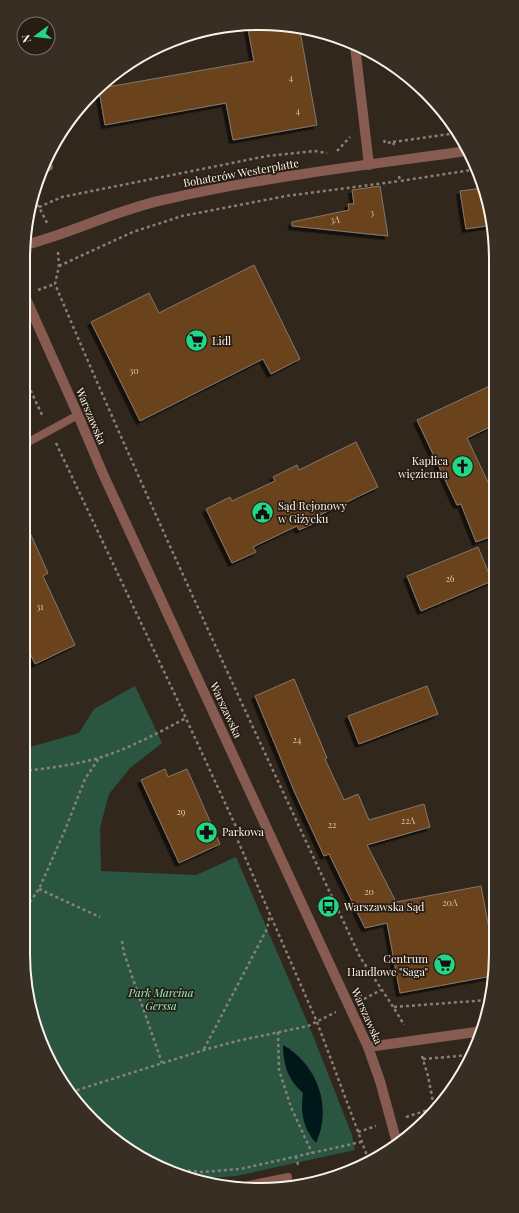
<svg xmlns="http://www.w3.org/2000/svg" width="519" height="1213" viewBox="0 0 519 1213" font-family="'Playfair Display',serif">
<defs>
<filter id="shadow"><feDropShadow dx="-3.5" dy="3.5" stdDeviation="0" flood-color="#0009"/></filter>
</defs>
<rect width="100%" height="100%" fill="#31271c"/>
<!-- green -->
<path fill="#2a5641" d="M135,686L162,743L130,768L109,794L100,828L101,871L196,875L236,857L312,1033L352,1135L355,1150L236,1176L197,1179L141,1158L82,1109L36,1030L23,954V749L79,733L94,709Z"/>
<!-- water -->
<path fill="#01181b" d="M283,1045C317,1064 333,1107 316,1143C303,1129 300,1111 303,1093C288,1080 283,1065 283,1045Z"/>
<!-- building -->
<path fill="#6b421c" stroke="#85776c" filter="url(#shadow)" d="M247,24L300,31L317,125L233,140L226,103L105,125L99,90L102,88L254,61Z
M380,186L388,236L292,226V222L349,210L348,204H354L352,190Z
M483,188L493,225L466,229L460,191Z
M254,265L300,359L271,374L263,359L140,421L91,322L149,293L159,313Z
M494,384V425L467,438L495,497V535L476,542L461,504L457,505L417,420Z
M356,442L378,487L320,515L322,520L299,530L297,526L253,547L256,552L232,563L206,509L230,497L232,501L275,481L273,477L297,465L299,470Z
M23,517L48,573L43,576L75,645L35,664L23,638Z
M478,547L492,581L421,611L407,576Z
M294,679L327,758L325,759L344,800L358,794L369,820L424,804L430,827L367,845L396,902L481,886L490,934L496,933V954L492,976L400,993L387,923L365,928L329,854L324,856L295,793L255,696Z
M427,686L438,714L359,744L348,716Z
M165,769L168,777L187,769L220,844L179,863L141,780Z"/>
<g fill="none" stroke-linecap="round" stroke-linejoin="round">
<!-- path -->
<path stroke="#888076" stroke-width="2.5" stroke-dasharray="3 3" stroke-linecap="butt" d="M384,140L385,143L393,142L394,145
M393,142L457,133
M337,151L350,137
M399,176L400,181L478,169
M33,200L39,207L47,223
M39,207L62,197L267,156L315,151L327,153
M58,252L59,266L55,284C151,511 256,734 360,957C375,980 391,1002 404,1025
M59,266L133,232L182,216L286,196L400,181
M38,290L55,284
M23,374L43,417
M56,443L177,699L238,831V841L317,1022L369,1161
M23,771C41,769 60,767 78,763C116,756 152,736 186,718
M39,889L100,917
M23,912L39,889L65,830L85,779L99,758
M122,941L124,953L162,1063
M364,999L381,990
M394,1007L488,1000
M278,1032L279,1070L291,1107L312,1153
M204,1049L267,929L270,914
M422,1056L428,1076L435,1112
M423,1059L469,1055
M71,1092L204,1050L237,1041L308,1026L336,1012
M406,1117L434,1108
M358,1132L376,1126
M296,1156L298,1165
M170,1169L202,1172L240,1169L361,1142
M301,1182L319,1178"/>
<!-- service -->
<path stroke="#885b50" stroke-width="8" d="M47,163L49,167
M23,445L78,415
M244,1186L288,1177"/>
<!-- minor -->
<path stroke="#885b50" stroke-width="10" d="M355,46L369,165
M25,245C72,233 116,210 163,200C263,177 366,165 467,151
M368,1047L483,1031"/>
<!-- tertiary -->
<path stroke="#885b50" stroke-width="10" d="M23,292L78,415L103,474L368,1047L380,1081L397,1143"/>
</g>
<!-- icons -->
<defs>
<symbol id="supermarket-disc" viewBox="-11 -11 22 22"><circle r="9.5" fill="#22d887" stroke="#271d13"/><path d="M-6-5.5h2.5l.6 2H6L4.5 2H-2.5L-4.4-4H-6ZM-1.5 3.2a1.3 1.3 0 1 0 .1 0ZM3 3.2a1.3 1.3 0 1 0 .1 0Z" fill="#111"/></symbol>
<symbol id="church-disc" viewBox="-11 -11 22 22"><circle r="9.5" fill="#22d887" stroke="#271d13"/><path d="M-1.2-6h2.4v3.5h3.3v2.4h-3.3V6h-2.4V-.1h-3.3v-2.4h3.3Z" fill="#111"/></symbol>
<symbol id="civic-disc" viewBox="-11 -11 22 22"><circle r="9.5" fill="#22d887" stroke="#271d13"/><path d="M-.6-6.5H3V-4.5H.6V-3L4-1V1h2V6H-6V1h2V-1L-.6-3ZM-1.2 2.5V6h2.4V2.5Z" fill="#111"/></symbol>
<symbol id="pharmacy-disc" viewBox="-11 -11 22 22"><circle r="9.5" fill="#22d887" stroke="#271d13"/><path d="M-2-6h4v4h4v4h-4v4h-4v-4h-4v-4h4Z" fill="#111"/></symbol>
<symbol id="bus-disc" viewBox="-11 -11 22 22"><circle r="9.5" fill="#22d887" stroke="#271d13"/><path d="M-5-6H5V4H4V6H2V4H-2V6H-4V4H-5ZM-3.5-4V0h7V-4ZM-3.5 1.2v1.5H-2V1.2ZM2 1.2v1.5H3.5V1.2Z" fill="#111"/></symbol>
</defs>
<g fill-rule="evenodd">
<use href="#supermarket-disc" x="184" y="328" width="25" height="25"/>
<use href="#church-disc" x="450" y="454" width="25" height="25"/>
<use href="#civic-disc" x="250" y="500" width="25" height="25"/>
<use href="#pharmacy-disc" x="194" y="820" width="25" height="25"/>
<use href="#bus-disc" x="316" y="894" width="25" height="25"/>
<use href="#supermarket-disc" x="432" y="952" width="25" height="25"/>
</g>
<g text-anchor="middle" stroke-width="3.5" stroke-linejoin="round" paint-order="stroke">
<!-- number labels -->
<g font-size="9" fill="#d6c7b8">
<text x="291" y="81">4</text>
<text x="298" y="114">4</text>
<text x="372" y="216">3</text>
<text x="335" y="223">3A</text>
<text x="134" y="374">30</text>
<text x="450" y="582">26</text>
<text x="40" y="610">31</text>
<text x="297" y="743">24</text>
<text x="181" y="815">29</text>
<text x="408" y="824">22A</text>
<text x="332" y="828">22</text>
<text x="369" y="895">20</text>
<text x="450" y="906">20A</text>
</g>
<!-- street labels -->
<g font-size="11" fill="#faf3ec" stroke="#271d13">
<text transform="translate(241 173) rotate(-10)" y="4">Bohaterów Westerplatte</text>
<text transform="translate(91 416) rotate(67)" y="4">Warszawska</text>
<text transform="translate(226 710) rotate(65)" y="4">Warszawska</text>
<text transform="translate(367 1016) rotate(66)" y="4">Warszawska</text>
</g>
<!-- poi labels -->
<g font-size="11" fill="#faf3ec" stroke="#271d13" text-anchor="start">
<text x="212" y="345">Lidl</text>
<text x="448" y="465" text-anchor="end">Kaplica<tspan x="448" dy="13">więzienna</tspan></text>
<text x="278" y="510">Sąd Rejonowy<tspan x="278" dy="13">w Giżycku</tspan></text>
<text x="222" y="836">Parkowa</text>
<text x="344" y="911">Warszawska Sąd</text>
<text x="428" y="963" text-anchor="end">Centrum<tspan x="428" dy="13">Handlowe "Saga"</tspan></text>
</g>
<!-- park labels -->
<g font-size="11" font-style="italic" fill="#9bf4c6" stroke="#271d13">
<text x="161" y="997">Park Marcina<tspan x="161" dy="13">Gerssa</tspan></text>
</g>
</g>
<!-- crop -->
<path d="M0 0H519V1213H0ZM259 30H260A229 229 0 0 1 489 259V954A229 229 0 0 1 260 1183H259A229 229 0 0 1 30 954V259A229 229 0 0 1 259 30Z" fill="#382e24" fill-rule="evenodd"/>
<path fill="none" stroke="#faf3ec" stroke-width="2" d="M259 30H260A229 229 0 0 1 489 259V954A229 229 0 0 1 260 1183H259A229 229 0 0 1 30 954V259A229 229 0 0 1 259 30Z"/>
<!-- north arrow -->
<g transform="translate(36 36) rotate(255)"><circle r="19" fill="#271d13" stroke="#7b736a"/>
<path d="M0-3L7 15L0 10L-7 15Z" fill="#22d887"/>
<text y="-6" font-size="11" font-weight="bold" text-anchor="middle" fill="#faf3ec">N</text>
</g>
</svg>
